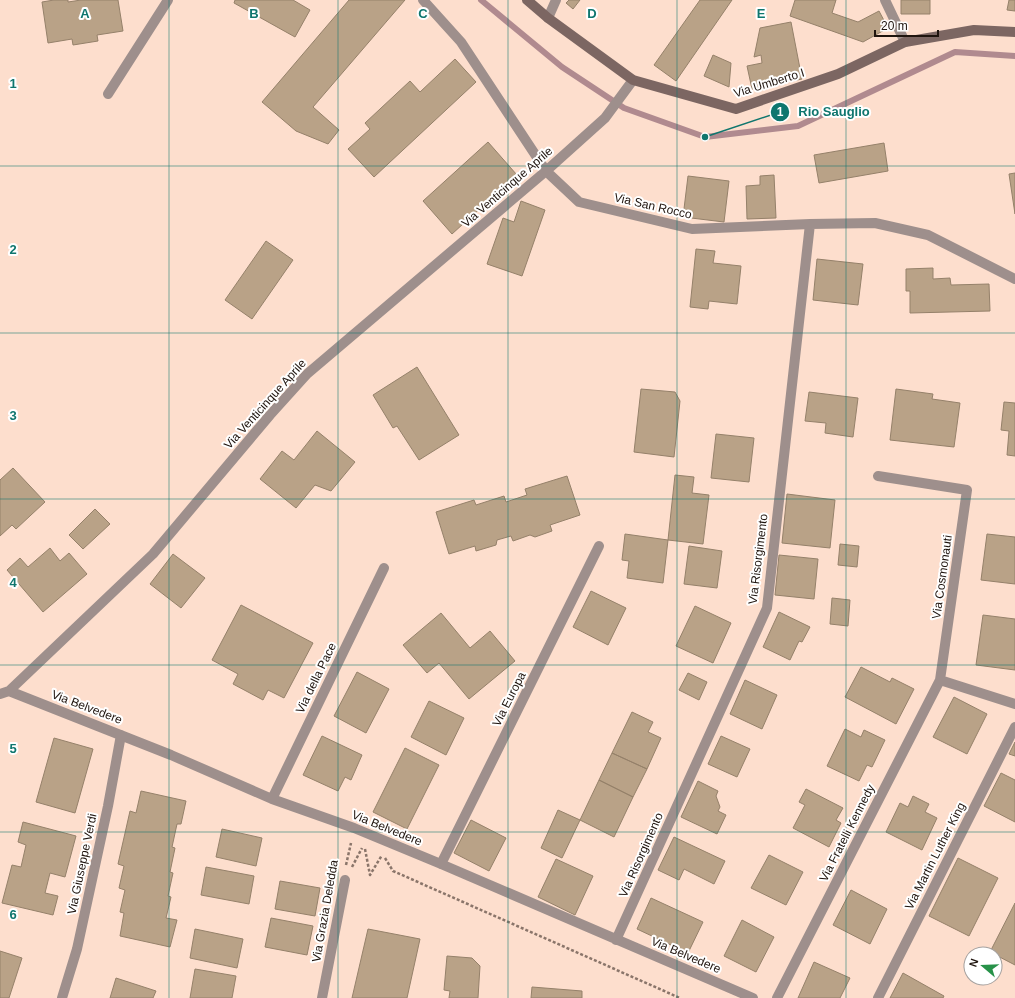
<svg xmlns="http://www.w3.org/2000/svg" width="1015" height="998" viewBox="0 0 1015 998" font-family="Arial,sans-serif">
<rect width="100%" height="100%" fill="#fddecd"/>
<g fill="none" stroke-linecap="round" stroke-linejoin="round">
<!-- stream -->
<path stroke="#b08a8f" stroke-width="6" d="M481,0L562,67L624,108L705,137L798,126L955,52L1015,56"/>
</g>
<!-- building -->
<path fill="#b9a287" stroke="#95816a" d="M54,0H68V2L81,0H118L123,31L97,35L98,41L73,45L72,39L48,43L42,2Z
M235,0H293L310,10L295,37L234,3Z
M349,0H405L313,107L339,130L328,144L296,131L262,102Z
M569,0H580L573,9L566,3Z
M700,0H732L676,81L654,65Z
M795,0H836L832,13L858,22L879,11L888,28L863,42L790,16Z
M901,0H930V14H901Z
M1009,0H1015V11L1007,10Z
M791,22L802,79L752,89L747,66L762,63L761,55L754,57L760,28Z
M713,55L731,63L729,87L704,76Z
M455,59L476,82L374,177L348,149L370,129L365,123L410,81L420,92Z
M488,142L517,175L452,234L423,201Z
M884,143L888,171L819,183L814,155Z
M1015,173V214L1009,174Z
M774,175L776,218L747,219L746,186L760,185V176Z
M688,176L729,181L724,222L683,217Z
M521,201L545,210L522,276L487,264L503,218L514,222Z
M266,241L293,260L252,319L225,300Z
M696,249L715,251L713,263L741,266L737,304L709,301L708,309L690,307Z
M817,259L863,264L858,305L813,300Z
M933,268V279L950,278L951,285L989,284L990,311L910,313V291H906V269Z
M417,367L459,435L419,460L397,426L393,428L373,395Z
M641,389L675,392L680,401L674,457L634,452Z
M896,389L933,394L932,399L960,403L954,447L890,440Z
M809,392L858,398L853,437L825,433L826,423L805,421Z
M1004,402L1015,403V456L1007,455L1009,431L1001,430Z
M317,431L355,462L331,491L315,485L296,508L260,479L282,451L294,460Z
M716,434L754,438L749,482L711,478Z
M13,468L45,502L16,529L12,525L0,536V480Z
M675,475L694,477L692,493L709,495L703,544L668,540Z
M567,476L580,515L550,525L552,531L535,537L530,535L513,541L511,536L497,540L496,545L476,551L475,546L449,554L436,512L474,500L476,505L504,496L506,502L527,495L525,489Z
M787,494L835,500L830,548L782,543Z
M95,509L110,524L83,549L69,535Z
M625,534L668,540L663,583L627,578L629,561L622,560Z
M987,534L1015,537V584L981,580Z
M840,544L859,546L857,567L838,565Z
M689,546L722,551L717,588L684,584Z
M50,548L60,561L69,553L87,574L43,612L7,570L20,558L28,567Z
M173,554L205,578L181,608L150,584Z
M779,555L818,559L814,599L775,595Z
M591,591L626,608L608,645L573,627Z
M832,598L850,600L848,626L830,624Z
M241,605L313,643L284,698L268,690L263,700L233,684L238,674L212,660Z
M695,606L731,623L713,663L676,646Z
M779,612L810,627L802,642L799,641L790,660L763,647Z
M441,613L470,648L490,631L515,661L469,699L439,663L427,673L403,645Z
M983,615L1015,619V670L976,665Z
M861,667L890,682L892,678L914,689L896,724L845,697Z
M357,672L389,689L366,733L334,716Z
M688,673L707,682L699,700L679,690Z
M745,680L777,695L762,729L730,714Z
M954,697L987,714L967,754L933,737Z
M429,701L464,718L446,755L411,737Z
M632,712L653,722L648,732L661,738L647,769L612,753Z
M845,729L861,737L864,730L885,740L872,767L867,765L859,781L827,766Z
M322,736L362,755L351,780L345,777L338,791L303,775Z
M721,736L750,749L737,777L708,764Z
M54,738L93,749L75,813L36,802Z
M1015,742V756L1009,754Z
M405,748L439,765L407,829L373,812Z
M612,753L647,769L633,797L599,780Z
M1001,773L1015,780V822L984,806Z
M599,780L633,797L614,837L580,820Z
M698,781L718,791L716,796L720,807L718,811L726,815L717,834L681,817Z
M806,789L843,808L836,820L841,823L829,847L793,828L805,805L799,802Z
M141,791L186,801L181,824H177L172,847L175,848L170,872L173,873L168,896L171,897L166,918L177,920L170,947L120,936L124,913L120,912L125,890L119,888L124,866L118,864L130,811L136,813Z
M913,796L929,804L925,812L937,818L922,850L886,832L900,803L908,807Z
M558,810L580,820L562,858L541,848Z
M471,820L506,838L489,871L454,853Z
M23,822L76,836L65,877L50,873L45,893L58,896L53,915L2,903L12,865L21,867L26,845L18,842Z
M222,829L262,838L256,866L216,857Z
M674,837L725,861L714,884L684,869L679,880L658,870Z
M769,855L803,872L786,905L751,888Z
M958,858L998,878L969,936L929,916Z
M556,859L593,876L575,915L538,897Z
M206,867L254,876L249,904L201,895Z
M280,881L320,888L315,916L275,909Z
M851,890L887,909L870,944L833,925Z
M651,898L703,922L688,953L637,929Z
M1015,903V965L990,952Z
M271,918L313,926L307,955L265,947Z
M742,920L774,937L756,972L724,956Z
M195,929L243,939L237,968L190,958Z
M368,929L420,939L407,998H352Z
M0,951L22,958L9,998H0Z
M447,956L472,958L480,966L478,998H449L450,991L444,990Z
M814,962L850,978L840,998H798Z
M195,969L236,976L232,998H190Z
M903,973L944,996L943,998H890Z
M116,978L156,991L153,998H110Z
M532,987L582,991V998H531Z"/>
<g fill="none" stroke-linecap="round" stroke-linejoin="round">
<!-- path -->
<path stroke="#8a756a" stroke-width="2.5" stroke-dasharray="3 2" stroke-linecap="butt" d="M365,849L370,875L382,855
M385,858L393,871L680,998
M346,865L351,843
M352,867L362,848"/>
<!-- lane -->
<path stroke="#9e8f8c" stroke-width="10" d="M885,0L905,42
M548,18L556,0
M108,94L168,0"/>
<!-- street -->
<path stroke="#9e8f8c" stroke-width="10" d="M423,0L461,42L546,171L579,202L692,229L810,224L875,223L928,235L1015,279
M878,476L967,490L940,680L1015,704
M9,691L171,755L272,799L354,828L441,864L753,998
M0,694L9,691L153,554L270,415L307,374L546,171L605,118L633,80
M272,799L384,568
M441,864L599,546
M616,940L767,608L810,224
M62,998L77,949L108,806L121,735
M322,998L345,880
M777,998L940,680
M878,998L1015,727"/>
<!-- secondary -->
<path stroke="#7c6662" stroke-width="10" d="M527,0L548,18L633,80L736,109L838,74L905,42L974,30L1015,32"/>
</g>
<!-- grid -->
<path fill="none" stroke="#0f766e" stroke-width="1" stroke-opacity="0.55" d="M169,0V998M338,0V998M508,0V998M677,0V998M846,0V998M0,166H1015M0,333H1015M0,499H1015M0,665H1015M0,832H1015"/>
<g text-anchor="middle" stroke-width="4" stroke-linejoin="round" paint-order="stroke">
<!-- street labels -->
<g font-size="12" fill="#1f140e" stroke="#fff">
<text transform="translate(769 83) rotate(-17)" y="4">Via Umberto I</text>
<text transform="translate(507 187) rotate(-41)" y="4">Via Venticinque Aprile</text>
<text transform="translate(653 206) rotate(13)" y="4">Via San Rocco</text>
<text transform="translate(265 404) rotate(-48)" y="4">Via Venticinque Aprile</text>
<text transform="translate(758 559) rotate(-83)" y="4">Via Risorgimento</text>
<text transform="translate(942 577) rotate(-82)" y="4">Via Cosmonauti</text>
<text transform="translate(316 678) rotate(-64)" y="4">Via della Pace</text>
<text transform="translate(509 699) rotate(-63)" y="4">Via Europa</text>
<text transform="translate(87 707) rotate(21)" y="4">Via Belvedere</text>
<text transform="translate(387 828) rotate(22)" y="4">Via Belvedere</text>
<text transform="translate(847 833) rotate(-63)" y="4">Via Fratelli Kennedy</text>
<text transform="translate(641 855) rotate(-66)" y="4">Via Risorgimento</text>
<text transform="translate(935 856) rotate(-63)" y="4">Via Martin Luther King</text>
<text transform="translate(82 864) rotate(-78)" y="4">Via Giuseppe Verdi</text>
<text transform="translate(325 911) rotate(-80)" y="4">Via Grazia Deledda</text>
<text transform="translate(686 955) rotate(23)" y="4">Via Belvedere</text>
</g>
</g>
<g font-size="13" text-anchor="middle" font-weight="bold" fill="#0f766e" stroke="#fff" stroke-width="4" stroke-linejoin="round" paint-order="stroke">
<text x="85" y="18">A</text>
<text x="254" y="18">B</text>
<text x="423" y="18">C</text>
<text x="592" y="18">D</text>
<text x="761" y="18">E</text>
<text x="13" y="88">1</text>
<text x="13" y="254">2</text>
<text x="13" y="420">3</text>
<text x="13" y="587">4</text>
<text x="13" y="753">5</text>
<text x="13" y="919">6</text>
</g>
<!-- callouts -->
<path fill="none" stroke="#0f766e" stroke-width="1.5" d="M705 137L780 112"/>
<g fill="#0f766e" stroke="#fff" stroke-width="1.5">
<circle cx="705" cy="137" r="4"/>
<circle cx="780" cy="112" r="10"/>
</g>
<g font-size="12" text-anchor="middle" font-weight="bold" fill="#fff">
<text x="780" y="116">1</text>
</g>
<g font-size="13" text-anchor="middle" font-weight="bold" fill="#0f766e" stroke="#fff" stroke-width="4" stroke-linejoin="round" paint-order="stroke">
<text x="834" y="116">Rio Sauglio</text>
</g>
<!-- north arrow -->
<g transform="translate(983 966) rotate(289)"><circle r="19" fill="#ffffff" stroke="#a5a19f"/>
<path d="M0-3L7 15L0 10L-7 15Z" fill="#279249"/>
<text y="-6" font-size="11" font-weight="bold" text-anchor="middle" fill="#1f140e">N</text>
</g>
<!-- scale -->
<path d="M875 30v6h63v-6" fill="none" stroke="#1f140e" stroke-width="2"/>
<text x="881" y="30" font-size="12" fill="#1f140e" stroke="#ffffff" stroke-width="3" paint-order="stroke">20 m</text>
</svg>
